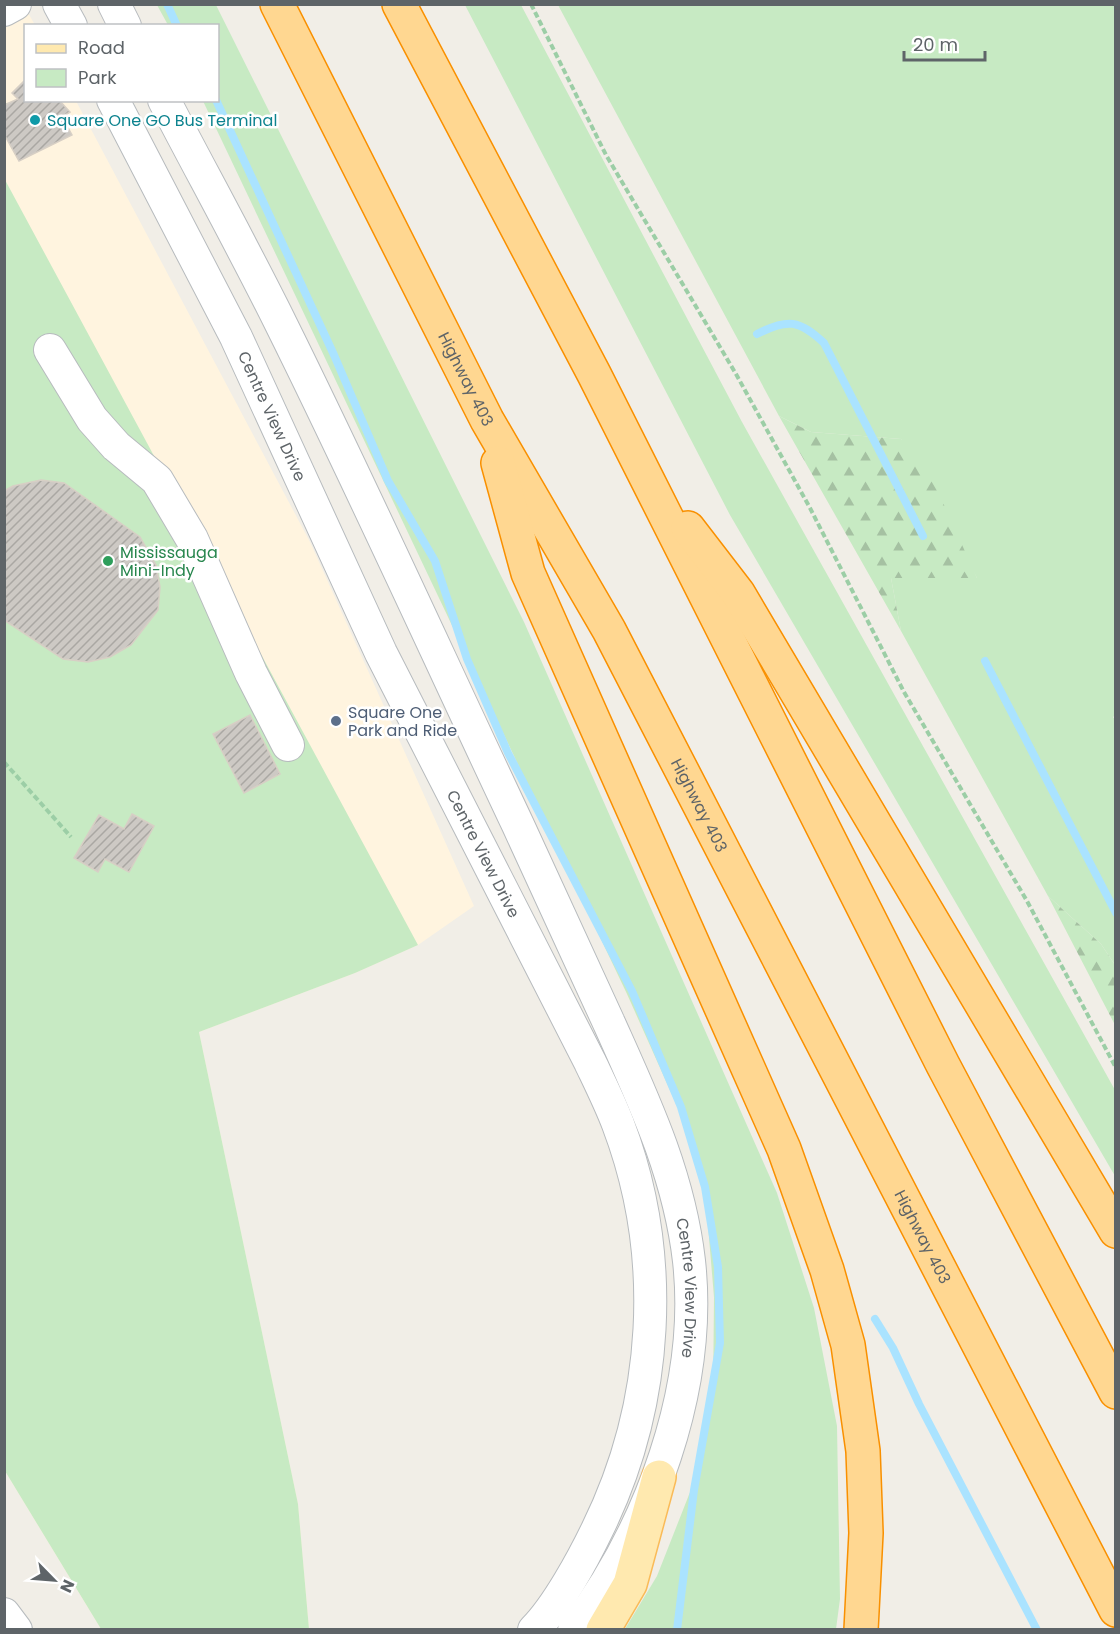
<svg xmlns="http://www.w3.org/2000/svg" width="1120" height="1634" viewBox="0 0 1120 1634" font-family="Poppins,sans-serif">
<defs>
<pattern id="forest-firs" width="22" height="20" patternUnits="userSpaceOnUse" patternTransform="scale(1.5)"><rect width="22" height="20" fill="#c7eac3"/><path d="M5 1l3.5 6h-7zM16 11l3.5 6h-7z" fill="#a5c1a2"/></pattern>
<pattern id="building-hatch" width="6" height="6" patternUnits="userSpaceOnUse" patternTransform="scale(1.5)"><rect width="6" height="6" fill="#cdc9c4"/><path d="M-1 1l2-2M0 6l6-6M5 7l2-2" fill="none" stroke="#aaa7a3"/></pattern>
</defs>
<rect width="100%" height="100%" fill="#f1eee7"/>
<!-- commercial -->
<path fill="#fff4df" d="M23,4L35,25L26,26V100L76,101L310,542L474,906L418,945L355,973L199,1032L298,1504L309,1629H101L5,1471L4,5Z"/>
<!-- green -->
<path fill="#c7eac3" d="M157,5H216L524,622L777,1193L814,1308L837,1426L840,1599L836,1629H625L657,1576L694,1482L713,1397L714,1297L706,1202L678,1108L627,994L203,101L218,100V26L168,25Z
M465,5H521L742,422L1115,1090V1176L730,515Z
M558,5H1115L1116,715L1113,717L1116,721L1115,965L1101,944L1048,896L901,631L891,578H977L901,439L811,432L779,416Z
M4,178L418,945L355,973L199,1032L298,1504L309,1629H101L5,1471Z"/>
<!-- forest -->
<path fill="url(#forest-firs)" d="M779,416L811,432L901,439L926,465L977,578H891L901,631Z
M1048,896L1101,944L1115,965V1025Z"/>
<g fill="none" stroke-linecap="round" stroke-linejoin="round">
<!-- stream -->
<path stroke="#aae3ff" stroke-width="8" d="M167,4L177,26
M216,100L334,355L389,483
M757,334C788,318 799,320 824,343L923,536
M387,479L435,561L467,659L508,753L632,991L681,1107L705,1187L718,1267L720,1343L694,1490L677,1630
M985,661L1116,913
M875,1319L893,1348L919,1404L1037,1630"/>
</g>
<!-- building -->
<path fill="url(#building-hatch)" stroke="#d7cfc5" stroke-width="1.5" d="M26,79V100H59L70,112L62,117L72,135L19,161L4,134V105L18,99L12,93Z
M41,480L64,483L140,537L156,565L160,587L158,610L131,645L110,657L88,662L63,659L4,620V491L13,486Z
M250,715L280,774L244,793L213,734Z
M132,814L154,826L129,872L105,859L98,872L74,858L99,815L124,829Z"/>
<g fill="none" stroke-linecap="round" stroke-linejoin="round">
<defs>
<g id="minor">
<path d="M59,4L71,26"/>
<path d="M114,4L125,26"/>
<path d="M4,10L15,4"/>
<path id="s1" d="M113,100L236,337L381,653L590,1062C600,1083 610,1103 618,1124C668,1256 659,1404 597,1530C583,1559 557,1607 534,1630"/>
<path id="s2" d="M164,100C203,175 244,249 281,324C363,489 439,658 518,825C549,891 579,957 609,1023C644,1101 679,1174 689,1261C703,1388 650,1530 574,1630"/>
<path d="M50,350L92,419L116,446L157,480L192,539L251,673L288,745"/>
<path d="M4,1614L16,1630"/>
</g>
<path id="major" d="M603,1630L630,1584L659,1477"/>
<g id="highway">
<path id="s3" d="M277,4L487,420L609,630L1116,1610"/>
<path d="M399,4L594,374L943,1065L1116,1392"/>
<path d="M498,463L528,573L784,1149L827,1270L848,1345L863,1451L866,1533L861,1630"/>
<path d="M688,528L738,593L1116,1231"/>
</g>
</defs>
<!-- minor casing -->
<use href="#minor" stroke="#b7bbbe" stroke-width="34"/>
<!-- major casing -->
<use href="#major" stroke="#fabb58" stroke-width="36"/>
<!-- highway casing -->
<use href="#highway" stroke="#f99000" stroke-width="36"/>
<!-- path -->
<path stroke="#9ccea6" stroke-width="4" stroke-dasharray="6 3" stroke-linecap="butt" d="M531,4L606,155L736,374L810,508L904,692L1027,901L1116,1068
M4,104L5,105
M4,620H5
M4,762L71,837"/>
<!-- minor -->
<use href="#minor" stroke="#fff" stroke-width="32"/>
<!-- major -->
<use href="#major" stroke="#ffe9af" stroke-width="33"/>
<!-- highway -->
<use href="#highway" stroke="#ffd791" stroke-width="33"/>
</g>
<!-- markers -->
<circle fill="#0f9aa8" stroke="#fff" stroke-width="2" cx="35" cy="120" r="6"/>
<circle fill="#2e9e5b" stroke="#fff" stroke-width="2" cx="108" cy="561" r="6"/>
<circle fill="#5c6f8a" stroke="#fff" stroke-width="2" cx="336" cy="721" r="6"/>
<g text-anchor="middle" stroke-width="5" stroke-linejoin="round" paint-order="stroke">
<!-- culture labels -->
<g font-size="16" fill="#0d838f" stroke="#fff" text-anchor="start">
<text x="47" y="126">Square One GO Bus Terminal</text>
</g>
<!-- street labels -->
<g font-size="16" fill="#5e6468" stroke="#fff">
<text dy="6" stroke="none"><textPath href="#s3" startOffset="420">Highway 403</textPath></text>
<text dy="6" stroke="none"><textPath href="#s1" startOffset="354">Centre View Drive</textPath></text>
<text dy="6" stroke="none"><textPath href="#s3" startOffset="906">Highway 403</textPath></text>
<text dy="6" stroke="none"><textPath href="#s1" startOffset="840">Centre View Drive</textPath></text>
<text dy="6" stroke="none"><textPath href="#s3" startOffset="1392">Highway 403</textPath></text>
<text dy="6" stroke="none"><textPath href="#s2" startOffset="1304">Centre View Drive</textPath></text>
</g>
<!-- leisure labels -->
<g font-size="16" fill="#27864d" stroke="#fff" text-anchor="start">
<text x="120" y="558">Mississauga<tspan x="120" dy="18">Mini-Indy</tspan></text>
</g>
<!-- service labels -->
<g font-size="16" fill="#4e5e75" stroke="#fff" text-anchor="start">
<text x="348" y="718">Square One<tspan x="348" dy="18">Park and Ride</tspan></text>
</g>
</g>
<!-- border -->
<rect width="1120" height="1634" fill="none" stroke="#5e6468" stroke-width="12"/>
<!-- legend -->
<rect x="24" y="24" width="195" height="78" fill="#ffffff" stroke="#bfc1c3" stroke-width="1.5"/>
<rect x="36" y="44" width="30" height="9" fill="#ffe9af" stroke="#bfc1c3" stroke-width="1.5"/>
<text x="78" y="54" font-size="18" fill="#5e6468">Road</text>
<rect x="36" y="69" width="30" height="18" fill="#c7eac3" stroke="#bfc1c3" stroke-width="1.5"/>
<text x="78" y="84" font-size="18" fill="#5e6468">Park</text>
<!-- north arrow -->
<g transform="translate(54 1580) rotate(115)" stroke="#ffffff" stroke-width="4.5" paint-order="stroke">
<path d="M0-4.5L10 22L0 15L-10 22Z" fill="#5e6468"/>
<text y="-9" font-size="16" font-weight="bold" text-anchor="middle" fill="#5e6468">N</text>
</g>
<!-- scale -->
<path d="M904 51v9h81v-9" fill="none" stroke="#5e6468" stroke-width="3"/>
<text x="913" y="51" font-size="18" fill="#5e6468" stroke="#ffffff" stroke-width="4.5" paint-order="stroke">20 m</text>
</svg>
